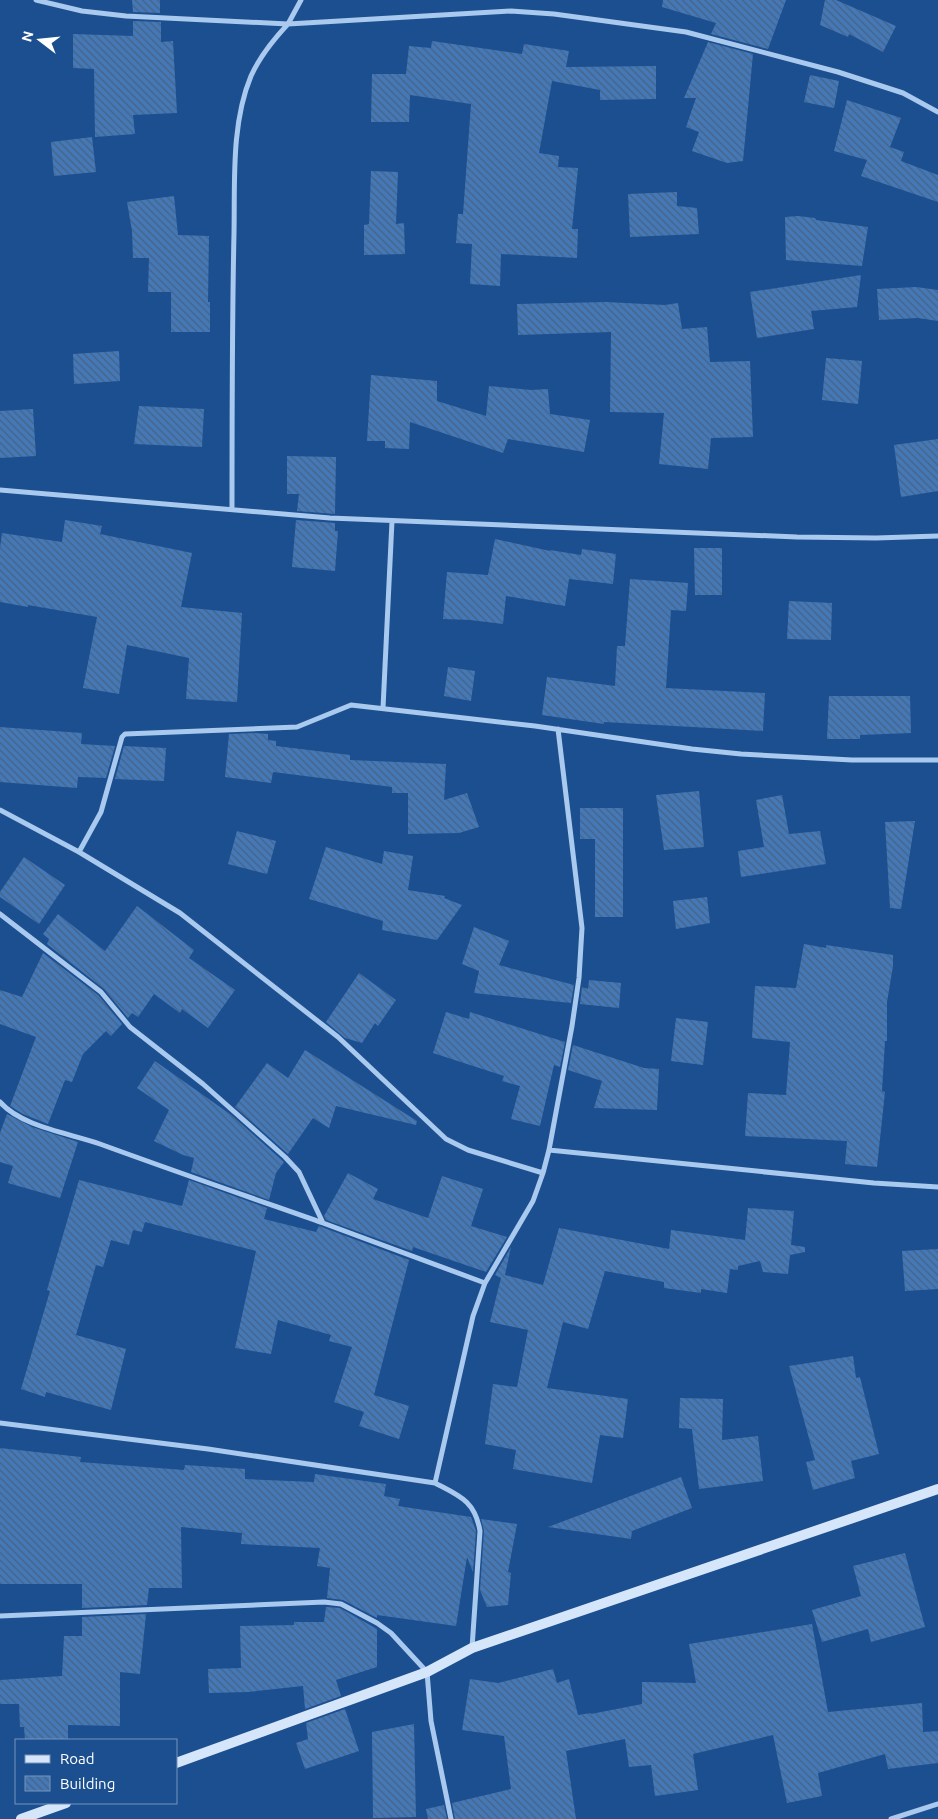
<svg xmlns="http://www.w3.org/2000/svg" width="938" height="1819" viewBox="0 0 938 1819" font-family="Ubuntu,sans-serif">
<defs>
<pattern id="building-back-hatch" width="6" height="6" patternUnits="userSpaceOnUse" patternTransform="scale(1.25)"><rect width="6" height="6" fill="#4478b7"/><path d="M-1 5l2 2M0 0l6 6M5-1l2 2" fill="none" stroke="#486282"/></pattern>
</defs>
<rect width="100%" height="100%" fill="#1b4f8f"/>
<!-- building -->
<path fill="url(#building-back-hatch)" d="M132,0H160V13L133,12Z
M663,0H786L768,49L711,34L716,23L662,7Z
M825,0H836L896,26L883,52L849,34L848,37L820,25Z
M133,21L161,22V42L173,41L177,113L133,115L135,134L95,137L94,69L73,68V34L133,36Z
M432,41L522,54L524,44L569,51L566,67L656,66V99L600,100V90L552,81L539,153L559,156L558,167L578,168L572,229H578L577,258L501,254L500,286L470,284L472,244L456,243L458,214H463L471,104L410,95L409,122H371L372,74H406L409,46L431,48Z
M708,42L753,54L743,161L727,163L692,151L699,132L686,127L696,98H684Z
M810,75L839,81L834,108L804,102Z
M847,100L901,118L890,147L904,152L901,161L938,175V202L861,176L867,160L834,151Z
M92,137L96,172L54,176L51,142Z
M371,171L398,172L396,224L404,223L405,254L364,255V225L369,224Z
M677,192V206L697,208L699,234L630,237L628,194Z
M174,196L178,235L209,236L208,302H210V332H171V292H148L149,258H133L132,231L127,202Z
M798,216L815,218L816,220L868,227L862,266L786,260L785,217Z
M861,275L857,307L811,311L814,329L757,338L750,292Z
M916,287L938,290V321L918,318L879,320L877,289Z
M606,302L665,305L678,303L682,329L707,327L710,362L750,361L753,437L711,438L708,469L659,464L664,413L610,412L611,332L518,335L517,304Z
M119,351L120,381L74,384L73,354Z
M826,358L862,361L858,404L822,400Z
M371,375L437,381V401L486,416L489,386L531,390L548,389L550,414L590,420L584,452L508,439L503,453L410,422L409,449L385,448V441H367Z
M139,406L204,409L202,447L134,444Z
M33,409L36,456L0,458V411Z
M938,439V491L901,497L894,445Z
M287,456L336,457L335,514L297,511L299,494H287Z
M65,520L102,526L100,534L192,553L181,607L242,613L237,702L186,699L189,658L127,645L119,694L83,688L97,617L28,605V607L0,602V548L2,533L62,542Z
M296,520L335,523V531H338L335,571L292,567Z
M495,539L550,551V550L581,555L582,549L616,554L613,584L569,579L565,606L506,596L503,624L470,620L443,619L447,572L488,575Z
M694,548H722V595H695Z
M630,579L688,583L686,611L671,610L666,688L765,693L763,731L604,722V724L542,715L547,677L615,686L617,646H625Z
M789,601L832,603L831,640L787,639Z
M448,667L475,671L471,701L444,696Z
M829,696H910L911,733L860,735V739H827Z
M0,727L82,733L81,744L115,746L106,778L78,777L77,788L0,782Z
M255,733L268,734V740L276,741V746L350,755V760L446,764L444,800L467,793L479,827L459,833L408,834V793H392V787L273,772L271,783L225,777L229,734Z
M124,746L166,748L164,781L115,779Z
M699,791L704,847L664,850L656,795Z
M782,795L789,834L820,831L826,864L741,877L738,851L764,847L756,800Z
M580,808H623V917H595V839H580Z
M915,821L901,909L890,908L885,822Z
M237,831L276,841L267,874L228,864Z
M326,847L382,864L384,851L413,856L408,890L445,896L444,898L462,905L437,940L382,930L383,921L309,899Z
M24,857L65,885L39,924L0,897V892Z
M707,897L710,923L676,929L673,901Z
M137,906L194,950L189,958L235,990L208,1028L182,1009L180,1013L154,994L138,1017L132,1013L128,1018L104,989L47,944L49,939L43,934L58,914L105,951Z
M474,927L509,941L499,965L574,985L571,1003L474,993L479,971L462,964Z
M804,944L826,948V945L893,955V966L887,1002V1041H885L882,1091L885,1092L877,1167L845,1164L847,1141L745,1136L748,1093L786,1095L790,1042L752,1038L755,986L796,988Z
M43,953L98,995L122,1024L111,1036L106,1031L83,1054L72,1082L65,1080L48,1124L23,1114L10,1106L36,1037L0,1024V990L22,997Z
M359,973L396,1000L378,1026L375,1023L362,1043L345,1038L326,1022Z
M589,980L621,983L619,1008L580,1004L582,987L588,989Z
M446,1012L469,1019L470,1012L565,1042L560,1067L554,1065L540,1126L511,1119L520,1086L502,1081L504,1076L433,1053Z
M676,1018L708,1022L703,1065L671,1061Z
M573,1045L644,1068L659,1069L657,1110L594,1108L602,1081L568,1070Z
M305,1050L417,1121L416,1125L336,1106L329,1128L313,1118L288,1154L235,1107L267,1063L288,1078Z
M155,1061L230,1114L284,1162L276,1173L269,1200L191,1172L194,1158L183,1155L154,1141L169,1110L137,1088Z
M7,1114L32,1127L78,1142L60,1198L8,1183L13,1166L0,1162V1133Z
M348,1173L378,1189L373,1199L428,1218L442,1176L483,1189L471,1226L507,1237L486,1272L413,1247L412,1251L326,1220L324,1216Z
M79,1180L182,1206L189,1180L267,1208L264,1219L316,1232L319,1226L409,1260L374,1395L409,1406L399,1439L359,1426L364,1412L334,1402L352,1347L329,1341L331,1335L278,1320L271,1354L235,1348L256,1251L145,1222L142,1232L133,1230L129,1245L111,1240L103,1267L96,1265L76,1335L126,1349L111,1410L46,1392L45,1397L21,1389L50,1291L47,1290Z
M748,1208L794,1211L791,1245L805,1247V1252L790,1255L788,1274L763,1272L760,1261L738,1266V1270L730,1269L727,1293L701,1289V1293L664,1288V1282L605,1271L588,1329L563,1322L547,1388L628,1399L623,1438L600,1435L592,1483L513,1469L516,1450L485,1444L493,1384L517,1387L528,1330L490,1322L501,1278L495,1275L511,1247L505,1275L543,1285L559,1228L669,1249L671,1230L745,1240Z
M938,1249V1289L905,1291L902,1251Z
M853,1356L856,1378L860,1377L879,1454L851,1461L855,1478L813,1490L806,1462L815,1460L789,1366Z
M680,1398L723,1399L722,1440L758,1436L763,1481L699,1489L692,1429L679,1428Z
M0,1448L81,1457L80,1462L184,1470L185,1465L245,1469V1479L314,1482L315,1474L386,1484L384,1496L400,1499L398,1506L471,1517L476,1531L473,1572L467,1557L456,1626L377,1615V1618L343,1600L327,1598L330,1568L317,1566L320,1548L241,1544L242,1533L181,1527L182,1588H149L147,1605L82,1608V1584H0Z
M681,1477L692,1508L632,1531L631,1539L548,1527Z
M481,1519L517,1524L508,1572L511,1573L508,1605L487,1607L480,1590L484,1531Z
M905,1553L925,1627L871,1642L868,1629L822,1642L812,1610L861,1596L853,1566Z
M326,1607L340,1608L377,1629V1667L336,1680L341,1696L305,1709L303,1686L248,1692L209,1693L208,1669L241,1668L240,1626L294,1625V1622H324Z
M146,1614L140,1674L120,1672V1726L68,1725V1740H25L24,1727H20L19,1704H0V1680L62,1676L64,1636H82V1617Z
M812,1624L828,1712L922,1703L923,1732L938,1731V1763L888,1769L885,1754L818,1773L822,1796L787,1803L773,1735L693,1754L698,1790L655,1796L651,1765L629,1767L625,1739L566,1751L576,1819H455L452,1803L511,1789L504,1736L462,1730L470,1679L498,1683L553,1669L557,1683L569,1679L578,1715L591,1713V1714L642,1704V1682L696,1683L689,1644Z
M345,1709L359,1751L305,1769L296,1743L308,1739L306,1723Z
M414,1724L416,1817L373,1818L372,1732Z
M444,1805L447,1819H428L426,1809Z"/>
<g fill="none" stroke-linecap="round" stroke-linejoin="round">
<!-- street -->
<path stroke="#a9c9ee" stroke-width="5" d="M36,0L82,11L126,16L288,24L301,0
M0,490L330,518L797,537L876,538L938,536
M232,509C232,417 232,325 234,233C235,182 231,124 251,76C260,56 273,40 288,24L511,11L554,14L686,32L838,72L903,93L938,112
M383,708L392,521
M0,810L79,852L180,913L338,1037L446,1139L468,1150L543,1173
M79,852L101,812L122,737L125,734L297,727L351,705L535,726L692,749L741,754L852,760H938
M0,914L101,992L130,1027L203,1084L285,1157L299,1172L323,1223L485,1283
M0,1102C22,1127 69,1133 100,1144C174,1171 249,1197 323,1223
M549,1150L874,1183L938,1187
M0,1423L208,1449L435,1483C460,1496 475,1501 480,1531L472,1648
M435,1483L473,1316L485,1283L533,1201L543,1173L549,1150L572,1026L579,978L582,928L558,729
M0,1616L324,1602L341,1604L377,1623L391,1633L427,1672L431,1721L451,1819
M891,1819L938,1804"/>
<!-- secondary -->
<path stroke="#d6e6fa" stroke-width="10" d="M176,1763L427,1672L472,1648L938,1489
M21,1819L66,1803"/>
</g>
<!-- legend -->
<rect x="15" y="1739" width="162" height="65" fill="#1b4f8f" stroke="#7695bc"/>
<rect x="25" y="1755" width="25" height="8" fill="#d6e6fa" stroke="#7695bc"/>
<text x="60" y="1764" font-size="15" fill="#ffffff">Road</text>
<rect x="25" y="1776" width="25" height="15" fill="url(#building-back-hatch)" stroke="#7695bc"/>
<text x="60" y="1789" font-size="15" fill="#ffffff">Building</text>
<!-- north arrow -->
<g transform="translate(40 40) rotate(286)" stroke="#1b4f8f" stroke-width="4" paint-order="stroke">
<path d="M0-4L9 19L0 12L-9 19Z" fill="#ffffff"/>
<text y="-8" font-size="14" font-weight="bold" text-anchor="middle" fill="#ffffff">N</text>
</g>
</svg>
